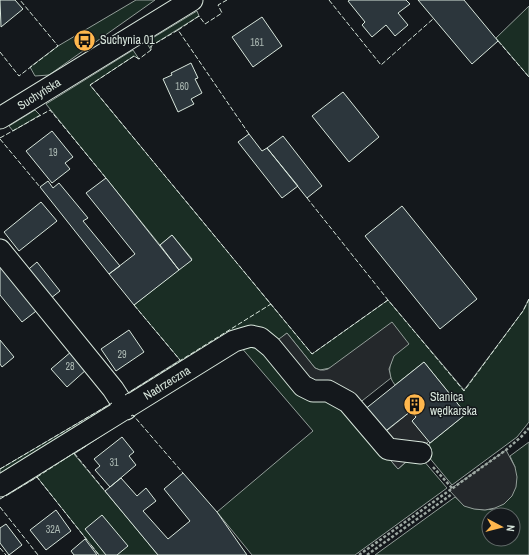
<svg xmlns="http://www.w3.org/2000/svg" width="529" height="555" viewBox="0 0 529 555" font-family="'Archivo Narrow',sans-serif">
<rect width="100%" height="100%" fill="#14181c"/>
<!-- green -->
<path fill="#1a2d24" stroke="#939e99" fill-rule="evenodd" d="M136,0H155L49,75L35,76L30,67L58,46Z
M529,6V77L496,38Z
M197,11L199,16L151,46V50L146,42Z
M133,50L139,59L134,56L90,85L312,354L388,300L464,390L523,311L529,299V422L517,437L452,485L428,456L429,444L466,414L424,362L395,385C387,375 389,366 394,355L320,370L315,368L287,333L276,342L268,331L129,398L123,396L180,360L134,305L192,259L172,235L160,245L46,104Z
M35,110L40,115L13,131L9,126Z
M249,343L344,405L398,469L411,458L423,460L447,488L355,555H252L217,512L313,431L240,346Z
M112,403L116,406L0,475V469Z
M121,423L74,454L158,555H99L37,477L6,496L3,491Z
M529,442V555H375L455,497C468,509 477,511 495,509L515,467L510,456ZM489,515H513V539H489Z"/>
<!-- parking -->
<path fill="#24282b" stroke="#939e99" d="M392,322L409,344L394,356L389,369L391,378L353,408L313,391L275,342L287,333L315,368L320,370H324L328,369Z
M411,411L416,417L412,421L429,441L398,469L374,441Z
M506,450L515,467L517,477L516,487L512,496L504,504L495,508L485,510L474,509L464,506L449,490Z"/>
<!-- building -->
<path fill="#2c363c" stroke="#d8e6dc" d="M0,0H15L23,9L1,27Z
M350,0H406L410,4L398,13L408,25L395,36L386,25L372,37L362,25L365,22L348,1Z
M418,0H464L498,41L472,64Z
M262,17L282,46L253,67L232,37Z
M191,63L198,78L195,79L202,93L191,99L194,104L178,112L163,79L172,75L171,73Z
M343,92L379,137L349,162L312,116Z
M52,131L73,157L65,163L70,169L52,183L26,151Z
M249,134L262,151L267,148L298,186L282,198L238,142Z
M283,136L322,186L307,198L267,148Z
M106,178L179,270L134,305L109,274L135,254L86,193Z
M48,181L53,188L59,183L88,218L83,221L120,266L109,274L40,187Z
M41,202L57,221L19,251L4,232Z
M402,206L477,299L440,329L365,236Z
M172,235L192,260L179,270L160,245Z
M0,258L40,308L22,322L0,295Z
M37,262L60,291L46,302L23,274Z
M129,330L144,352L116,371L101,349Z
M0,340L14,357L2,367L0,364Z
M72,351L87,369L67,387L51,369Z
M424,362L466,414L430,443L412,421L416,417L411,411L383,433L364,410Z
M122,437L134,452L129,456L136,465L110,487L95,470L100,466L94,459Z
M183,473L217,512L247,555H158L105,491L121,478L137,496L146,488L156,501L143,511L168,539L190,521L164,489Z
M56,510L71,531L46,550L30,530Z
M102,515L128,546L117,555H106L85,529Z
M6,524L22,545L9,555L0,543V528Z
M85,539L97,555H74L71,551Z"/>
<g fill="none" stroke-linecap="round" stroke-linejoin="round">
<defs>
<path id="minor" d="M0,118L192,0
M0,250L113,389L126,409
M0,486L234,341L251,336L260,338L271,347L303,386L313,391H328L348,402L388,449L421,453"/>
</defs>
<!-- minor casing -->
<use href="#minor" stroke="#d8e6dc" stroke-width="23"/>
<!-- path -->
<path stroke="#9da8a2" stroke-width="2.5" stroke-dasharray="3 2" stroke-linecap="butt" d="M433,467L452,488
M359,555L506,450L522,436L529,428
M367,555L452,494"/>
<!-- minor -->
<use href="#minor" stroke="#14181c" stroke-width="21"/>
<!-- fence -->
<path stroke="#d8e6dc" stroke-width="1" stroke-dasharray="5 2" stroke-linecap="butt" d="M329,0L381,65L433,19
M178,30L199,16L205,24L222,13L218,5L227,0
M498,41L529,77
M0,52L19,76L58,46L20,0
M249,134L178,30L151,46V50L139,59L134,56L90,85L312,354L388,300
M0,138L50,110L106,178
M0,139L40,187
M307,198L388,300L464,391L523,311L529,299
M134,305L180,360
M125,395L271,304
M131,416L133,415L183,473
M86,446L74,453L105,491
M0,469L112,403
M37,477L74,453
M0,499L37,477L87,540
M0,507L38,555
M91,545L99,555
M0,548L6,555"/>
</g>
<!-- icons -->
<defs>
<symbol id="bus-disc" viewBox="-11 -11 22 22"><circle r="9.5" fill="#ffb74d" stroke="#14181c"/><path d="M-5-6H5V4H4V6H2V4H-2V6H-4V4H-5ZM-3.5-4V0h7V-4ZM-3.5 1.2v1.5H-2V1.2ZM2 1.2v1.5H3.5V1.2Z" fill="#111"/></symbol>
<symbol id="building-disc" viewBox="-11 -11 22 22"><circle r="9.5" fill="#ffb74d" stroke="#14181c"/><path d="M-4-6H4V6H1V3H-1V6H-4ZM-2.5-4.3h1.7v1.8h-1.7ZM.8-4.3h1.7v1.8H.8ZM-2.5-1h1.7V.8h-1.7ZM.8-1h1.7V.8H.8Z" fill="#111"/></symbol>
</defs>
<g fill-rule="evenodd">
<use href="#bus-disc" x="72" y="28" width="25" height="25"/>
<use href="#building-disc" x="402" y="392" width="25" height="25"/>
</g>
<g text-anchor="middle" stroke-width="3" stroke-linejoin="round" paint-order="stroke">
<!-- number labels -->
<g font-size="10" fill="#adbab4">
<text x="257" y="46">161</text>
<text x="182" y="90">160</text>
<text x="53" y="156">19</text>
<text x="122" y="358">29</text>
<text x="70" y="370">28</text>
<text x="114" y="466">31</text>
<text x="53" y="533">32A</text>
</g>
<!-- poi labels -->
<g font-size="12" fill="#d8e6dc" stroke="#14181c" text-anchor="start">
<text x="100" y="44">Suchynia 01</text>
<text x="430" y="401">Stanica<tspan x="430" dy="14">wędkarska</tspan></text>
</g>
<!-- street labels -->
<g font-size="12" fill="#d8e6dc" stroke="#14181c">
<text transform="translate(39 94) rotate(-32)" y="4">Suchyńska</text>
<text transform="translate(167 383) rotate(-32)" y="4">Nadrzeczna</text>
</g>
</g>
<!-- north arrow -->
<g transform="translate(501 527) rotate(97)"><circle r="19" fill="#14181c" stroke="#626a69"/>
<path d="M0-3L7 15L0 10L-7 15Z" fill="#ffb74d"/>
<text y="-6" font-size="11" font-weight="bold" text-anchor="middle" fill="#d8e6dc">N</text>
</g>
</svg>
